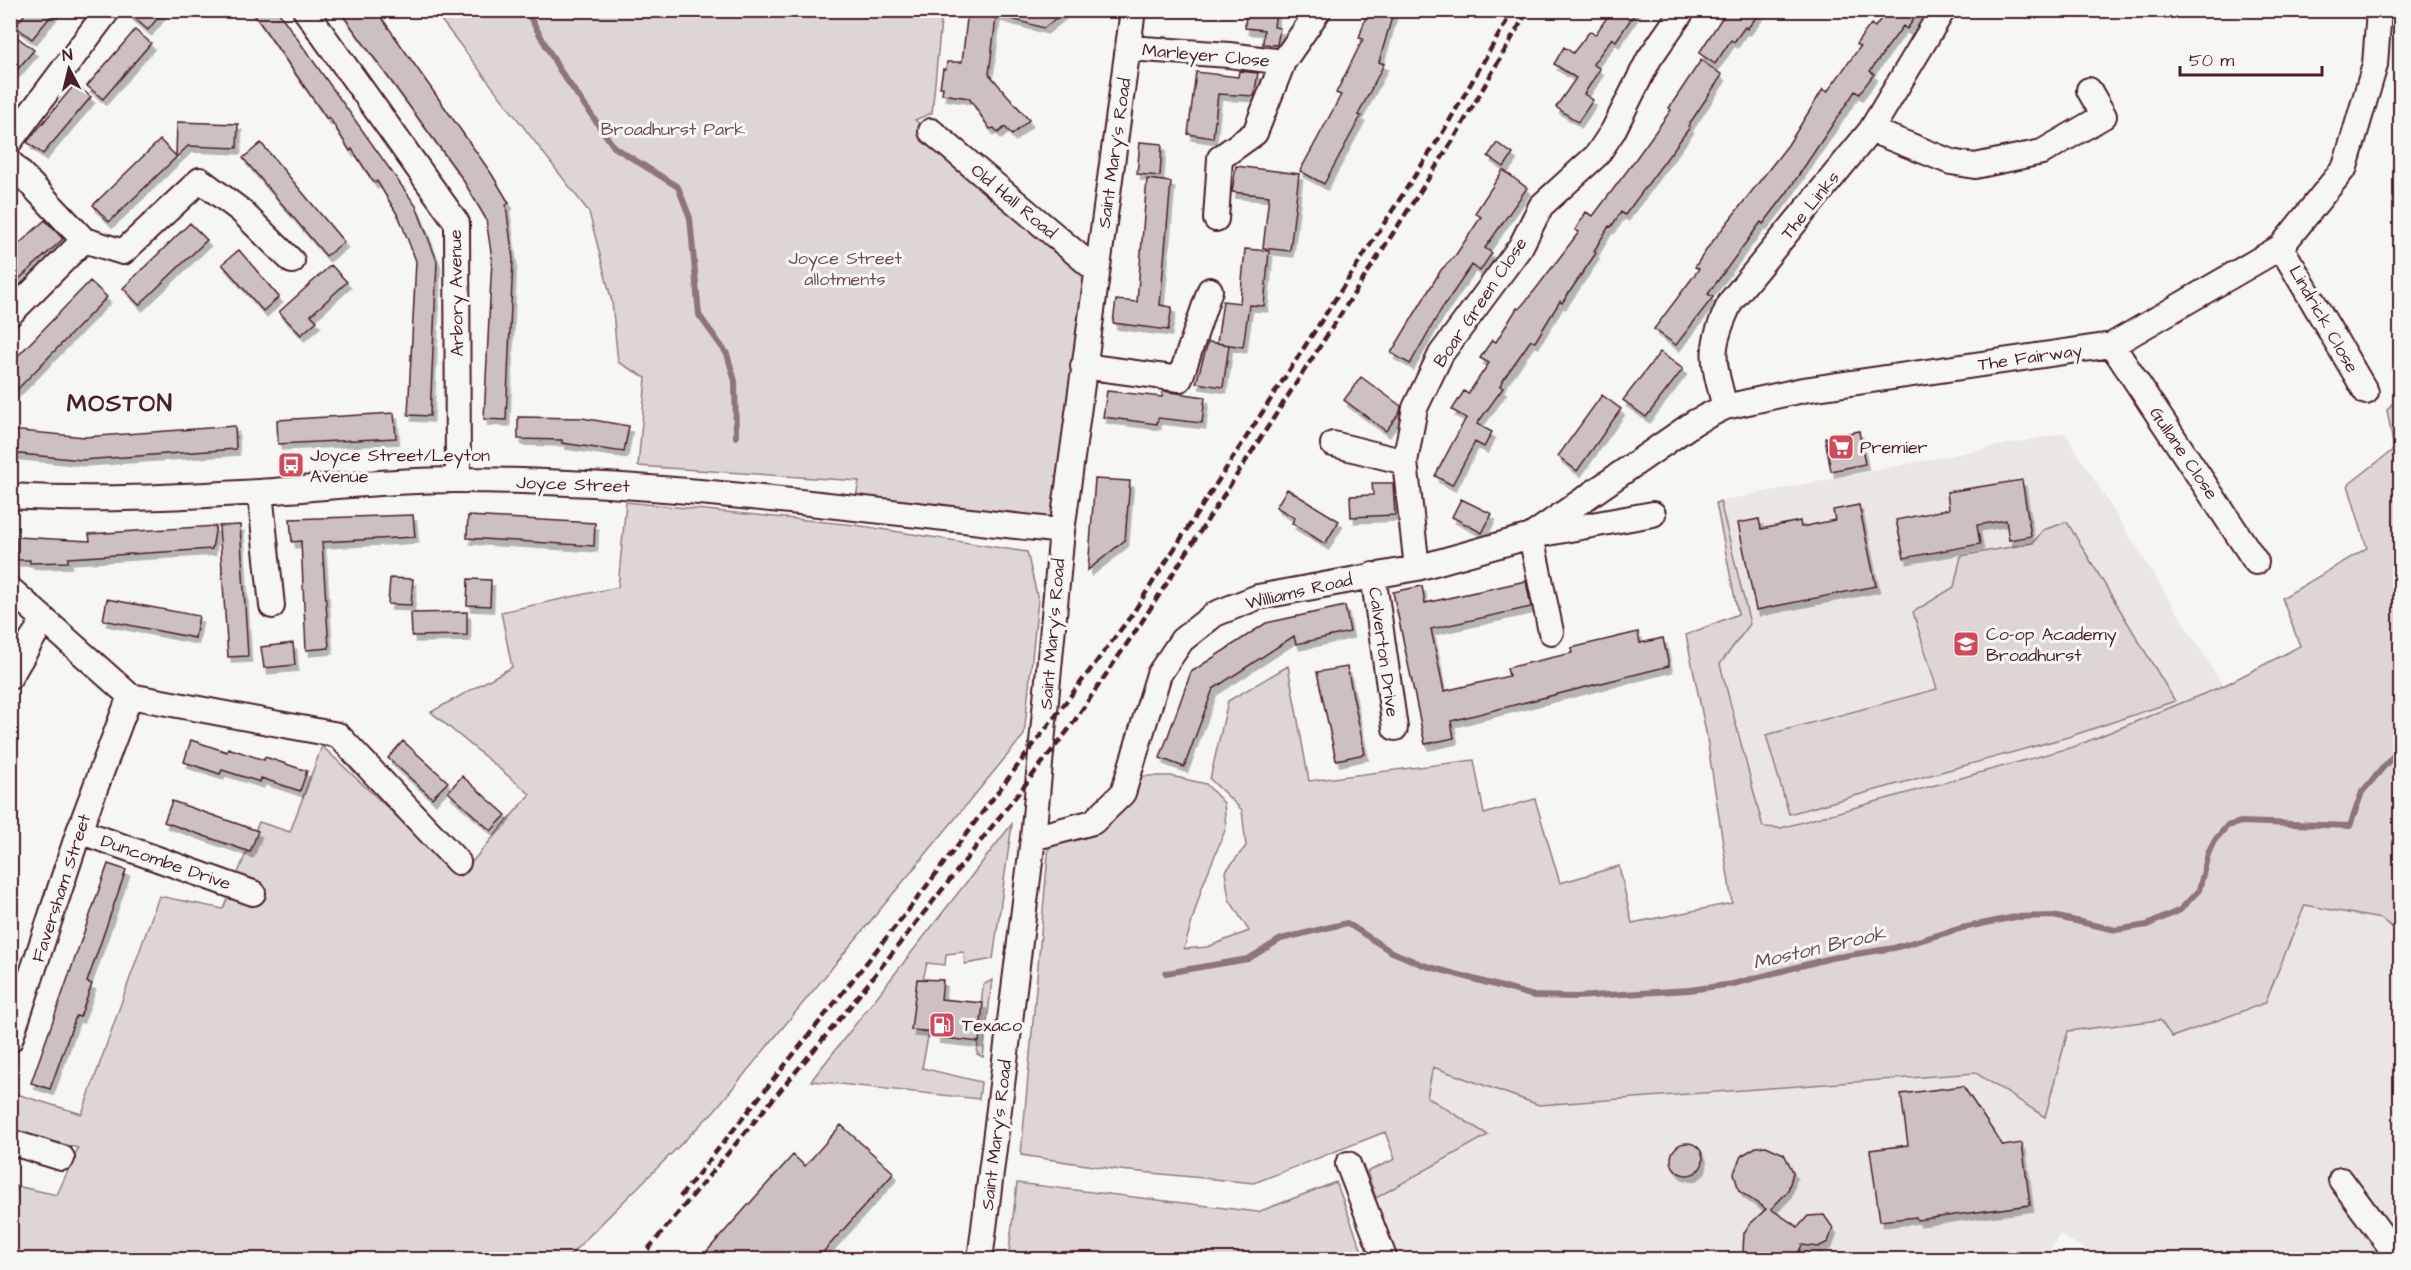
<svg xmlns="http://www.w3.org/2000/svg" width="2411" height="1270" viewBox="0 0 2411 1270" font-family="'Architects Daughter',sans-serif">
<defs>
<filter id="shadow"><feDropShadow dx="3.5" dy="6" stdDeviation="0" flood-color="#0004"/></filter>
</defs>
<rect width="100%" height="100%" fill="#f6f6f2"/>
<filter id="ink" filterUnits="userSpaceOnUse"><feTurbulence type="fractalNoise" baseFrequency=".0167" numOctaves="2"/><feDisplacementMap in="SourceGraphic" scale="12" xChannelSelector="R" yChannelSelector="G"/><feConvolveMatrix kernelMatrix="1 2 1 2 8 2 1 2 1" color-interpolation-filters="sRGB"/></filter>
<g filter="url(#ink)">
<!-- built -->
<path fill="#e9e6e3" d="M2065,433L2223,686L2076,746L1781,828L1763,827L1720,664L1750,624L1720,501Z
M2305,904L2381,919L2400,933V1259H2100L2060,1234L2046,1257L2049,1260L1399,1259L1376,1198L1487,1135L1426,1096L1432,1067L1539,1105L1976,1073L2045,1117L2068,1031L2161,1020L2265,1003Z"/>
<!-- green -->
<path fill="#ddd6d5" stroke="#947a80" stroke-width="1.5" d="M434,11H942L932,113L915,120L1097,271L1062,531L854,509L859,481L638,466L646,378L618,362L612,302L589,212Z
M2400,394V933L2381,919L2305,905L2265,1003L2172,1037L2160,1020L2068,1031L2045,1117L1976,1073L1539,1105L1433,1067L1427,1097L1488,1135L1376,1198L1367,1172L1395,1159L1385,1132L1254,1183L1120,1170L1021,1155L1050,833L1093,822L1128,776H1171L1206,784L1224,803L1226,828L1202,887L1184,949L1207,947L1249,931L1229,899L1225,872L1246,846L1242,810L1210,779L1228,701L1288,666L1309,781L1474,760L1484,814L1535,799L1560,883L1619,866L1632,923L1732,903L1706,732L1686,635L1738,614L1716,503L1720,501L1750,624L1720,664L1763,827L1781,828L2076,746L2223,686L2300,646L2282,598L2367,548L2348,485L2394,449L2387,410Z
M626,502L855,525L1027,552L1038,600L1024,735L714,1111L566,1259H11V1205L16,1186L57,1195L78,1148L11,1131L10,1092L82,1114L159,896L223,909L259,822L290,832L322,746L460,876L530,794L431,712L512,667L501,612L618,587Z
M2067,522L2175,701L2068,737L1789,814L1766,735L1937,689L1913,612L1954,587L1961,556L2033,543L2043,530Z
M1012,824L993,959L965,964L964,952L946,954L945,965L927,963L911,1029L929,1032L922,1068L981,1082L979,1099L811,1081Z
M992,980L983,1057L977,1054L983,985Z
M1336,1182L1365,1259H1008L1017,1183L1258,1212Z"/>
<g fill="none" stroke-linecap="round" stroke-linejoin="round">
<!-- stream -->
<path stroke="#8e747a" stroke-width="6" d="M526,10L559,69L614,147L678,187L690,218L699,315L727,354L735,381L736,437
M1166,973L1248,959L1281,939L1347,923L1390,951L1423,965L1534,996L1575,997L1689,990L1733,984L1831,958L1894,948L1962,928L2015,917L2053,916L2116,930L2147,925L2180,910L2199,890L2208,854L2214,841L2227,826L2241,822L2350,826L2362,792L2400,748"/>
</g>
<!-- building -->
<path fill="#ccc1c0" stroke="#4a1f2b" stroke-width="1.5" filter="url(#shadow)" d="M28,10H56L32,39L15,26Z
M125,10H164L148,30Z
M251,10H277L416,206L437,261L430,416L408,415L416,261L399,217L377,181L374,183L352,149L350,151L329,117L327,119Z
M339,10H376L491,173L509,203L506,205L513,259L506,420L484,419L492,259L486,219L462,178Z
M968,10H997L989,74L1029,120L1012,135L1005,127L998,133L994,128L990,129L969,98L942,94L943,87H940L943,69H946L947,62H962Z
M998,10H1066L1044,28L997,15Z
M1246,10H1276L1274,27L1280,28L1277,45L1263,44L1264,30L1245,28Z
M1368,10H1394L1379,62L1384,64L1358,115L1361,116L1324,184L1300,171L1341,95L1336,93L1363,39L1359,38Z
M1612,10H1637L1616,41L1612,38L1593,64L1600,69L1584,94L1593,100L1578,122L1556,107L1576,78L1554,64L1564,47L1573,53L1590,31L1595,35Z
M1724,10H1762L1747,29L1745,27L1734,42L1731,40L1715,64L1699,53L1726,12Z
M1881,10H1920L1907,29L1903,26L1870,71L1874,74L1859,94L1855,91L1786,194L1763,224L1761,222L1708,294L1713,297L1676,345L1654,329L1699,269L1695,267L1709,246L1788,145L1823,89L1827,92L1860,47L1856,44L1871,24L1875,27L1885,13Z
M135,30L151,43L103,99L87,86Z
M17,37L34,50L10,78V45Z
M1701,60L1722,75L1688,126L1690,127L1625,215L1621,212L1611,227L1609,226L1594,251L1596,253L1562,303L1560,301L1535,342L1531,340L1505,377L1500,386L1503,388L1477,424L1492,432L1484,447L1475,442L1452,485L1435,476L1466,418L1468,419L1452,410L1464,391L1468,394L1489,363L1480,358L1492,340L1496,342L1517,308L1519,309L1535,290L1579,232L1575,230L1586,212L1593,216L1627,171L1671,110L1669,108Z
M1239,71L1258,73L1254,96L1218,94L1213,138L1188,134L1196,72L1238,77Z
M75,84L91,97L43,154L27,142Z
M177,122L238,124L237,148L188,146L109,222L93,205L160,140L176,156Z
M1140,142L1162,144L1160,176L1137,174Z
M261,143L344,242L326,256L243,158Z
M1497,143L1513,154L1504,167L1488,156Z
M1236,166L1299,174L1290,251L1263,248L1269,196L1232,192Z
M1503,170L1527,188L1485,248L1492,253L1480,271L1472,265L1441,310L1410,364L1391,353L1441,270L1455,256L1481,217L1475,213Z
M1147,179L1171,182L1160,305L1172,307L1168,330L1113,323L1116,300L1137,302Z
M45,220L63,239L10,287V252Z
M190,223L207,240L139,305L123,288Z
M1245,249L1269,251L1264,306L1249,305L1243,347L1217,343L1223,301L1240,303Z
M239,250L279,297L263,311L222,264Z
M331,265L347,282L311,315L317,321L301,335L279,312Z
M90,281L107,297L10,397V364Z
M1208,342L1229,345L1223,387L1196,383Z
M1660,352L1683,369L1646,417L1623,400Z
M1361,377L1401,406L1400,412L1386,431L1344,400Z
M1107,391L1162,397L1163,391L1205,397L1202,423L1158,418L1157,424L1103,417Z
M1602,395L1621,409L1577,471L1558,456Z
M394,413L396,438L278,444L277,420Z
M518,417L582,418L629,426L624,452L562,443V440L518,439Z
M235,426L236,449L82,460L10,453V430L85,437Z
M1859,431L1865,464L1831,471L1825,438Z
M1095,479L1130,481L1125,540L1088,570Z
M2022,480L2031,536L2009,540L2006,520L1977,525L1980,544L1904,558L1896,520L1949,509L1947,492Z
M1372,483H1393L1395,515L1351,517L1350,496L1373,495Z
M1287,489L1339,521L1325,544L1292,523L1295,518L1276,507Z
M1461,499L1492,514L1482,533L1452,517Z
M1859,505L1876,586L1756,610L1738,523L1759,519L1761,529L1800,521L1801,527L1835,520L1833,510Z
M413,515L415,537L322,542L329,648L306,650L301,541L292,542L290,519Z
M468,516L595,523L594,546L467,538Z
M240,525L248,656L228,657L219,526Z
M216,526L212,549L68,558V562L30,563V560H16L17,537L90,541L89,534Z
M390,578L413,579L411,605L388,604Z
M468,579L491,580L490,606L467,605Z
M1526,581L1531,607L1431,629L1444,691L1509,676L1507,668L1572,653L1571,648L1638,632L1640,643L1663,638L1669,666L1451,721L1454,738L1425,744L1393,592L1422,586L1425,603Z
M107,599L199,616L195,638L103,620Z
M1345,606L1350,632L1296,644L1294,636L1213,689L1184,767L1160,758L1191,672L1266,623Z
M467,612V635L412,636L411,613Z
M293,643L295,665L264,668L261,647Z
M1347,667L1365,754L1336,760L1317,672Z
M191,740L227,752L228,748L264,760L265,757L307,771L300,791L261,778L260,782L222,770L220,774L184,762Z
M403,741L448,782L432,798L388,758Z
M462,776L506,815L491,831L448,792Z
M172,801L258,831L250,852L164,822Z
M108,864L126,870L87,982L92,984L80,1017L76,1016L50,1089L31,1083Z
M917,979L943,980L941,999L983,1003L979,1042L936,1037L937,1032L911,1030Z
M1963,1086L2003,1146L2022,1143L2030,1205L1917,1220L1916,1217L1880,1221L1870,1150L1908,1145L1901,1094Z
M841,1125L894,1173L816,1260H699L793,1155L805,1166Z
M1671 1159a16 16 0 1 1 32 0a16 16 0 1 1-32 0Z
M1766,1146L1784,1154L1793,1172L1788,1191L1771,1209L1798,1227L1808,1216L1824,1215L1833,1228L1828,1242L1818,1247L1802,1245L1795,1260H1747L1743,1251L1744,1233L1749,1225L1766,1209L1739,1191L1734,1173L1741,1156L1756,1147Z"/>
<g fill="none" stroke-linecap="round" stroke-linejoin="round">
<defs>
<path id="minor" d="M305,10L457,223L458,480
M1129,48L1229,55L1283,62
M1871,130L1951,162L1975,166L2042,152L2104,116L2089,90
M931,131L1097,271
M10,141L108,10
M10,162L84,240L123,252L200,180L240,210L292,261
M1216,219L1220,158L1255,133L1283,62L1319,10
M2281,247L2366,392
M10,314L84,240
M2112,345L2256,562
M1083,366L1180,379L1210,290
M1725,407C1712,358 1708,349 1731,301L1871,130L1943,10
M1333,444L1405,462
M260,492L272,606
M10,496C93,501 177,497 259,492C325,488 389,480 455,480C657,480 861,510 1062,531
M1531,536L1695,422L1725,407L1803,390L2112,345L2281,247L2345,167L2375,65L2379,10
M1531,536L1551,632
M1417,568L1405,462L1415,408L1441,354L1521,246L1541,206L1597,155L1613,131L1649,59L1683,10
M1373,575L1395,728
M10,589L130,696L338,735L458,862
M10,677L44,619
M79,831L253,893
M1033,838L1093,822L1123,793L1159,674L1182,640L1215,614L1258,597L1417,568L1531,536L1653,514
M10,1040L79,831L130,696
M10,1142L62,1158
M1348,1164L1385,1260
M2341,1180L2400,1260
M980,1260L1033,838L1062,531L1133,10"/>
</defs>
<!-- minor casing -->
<use href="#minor" stroke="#4a1f2b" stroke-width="28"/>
<!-- minor -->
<use href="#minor" stroke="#f6f6f2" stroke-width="24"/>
<!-- rail -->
<path stroke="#4a1f2b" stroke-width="4.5" stroke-dasharray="9 4.5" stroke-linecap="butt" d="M680,1197L910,908L1131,616L1443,132L1513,10
M639,1260L848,1009L1069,729L1141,623L1454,139L1528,10"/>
</g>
</g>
<!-- icons -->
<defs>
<symbol id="supermarket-square" viewBox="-11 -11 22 22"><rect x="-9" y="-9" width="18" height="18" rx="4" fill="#d1495b" stroke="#f6f6f2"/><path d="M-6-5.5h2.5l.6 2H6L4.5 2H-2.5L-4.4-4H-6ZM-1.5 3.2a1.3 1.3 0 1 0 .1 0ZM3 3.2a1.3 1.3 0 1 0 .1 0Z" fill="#fff"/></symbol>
<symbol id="bus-square" viewBox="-11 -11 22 22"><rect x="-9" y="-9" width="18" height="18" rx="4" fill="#d1495b" stroke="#f6f6f2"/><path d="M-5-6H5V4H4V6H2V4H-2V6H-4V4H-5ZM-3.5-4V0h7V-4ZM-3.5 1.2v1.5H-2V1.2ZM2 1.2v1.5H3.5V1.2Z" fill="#fff"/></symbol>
<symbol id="school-square" viewBox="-11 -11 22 22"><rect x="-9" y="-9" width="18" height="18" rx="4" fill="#d1495b" stroke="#f6f6f2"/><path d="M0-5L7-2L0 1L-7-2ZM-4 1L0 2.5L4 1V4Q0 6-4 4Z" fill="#fff"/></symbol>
<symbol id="fuel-square" viewBox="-11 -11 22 22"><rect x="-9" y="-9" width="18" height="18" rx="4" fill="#d1495b" stroke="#f6f6f2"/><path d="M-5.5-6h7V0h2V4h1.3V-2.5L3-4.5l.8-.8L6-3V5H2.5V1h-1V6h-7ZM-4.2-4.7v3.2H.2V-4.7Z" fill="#fff"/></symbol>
</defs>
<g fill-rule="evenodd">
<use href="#supermarket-square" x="1826" y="432" width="30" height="30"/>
<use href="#bus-square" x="276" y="450" width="30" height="30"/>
<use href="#school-square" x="1951" y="629" width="30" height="30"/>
<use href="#fuel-square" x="927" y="1010" width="30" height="30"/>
</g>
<g text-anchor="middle" stroke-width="6" stroke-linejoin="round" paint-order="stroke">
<!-- street labels -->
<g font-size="18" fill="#4a1f2b" stroke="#f6f6f2">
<text transform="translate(1206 55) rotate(5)" y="6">Marleyer Close</text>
<text transform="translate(1114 153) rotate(-82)" y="6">Saint Mary's Road</text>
<text transform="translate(1014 201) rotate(40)" y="6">Old Hall Road</text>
<text transform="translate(1810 205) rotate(-51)" y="6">The Links</text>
<text transform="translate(456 293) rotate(-91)" y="6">Arbory Avenue</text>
<text transform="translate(1480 302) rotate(-56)" y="6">Boar Green Close</text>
<text transform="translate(2324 319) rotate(60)" y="6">Lindrick Close</text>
<text transform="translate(2030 357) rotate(-8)" y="6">The Fairway</text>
<text transform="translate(2184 453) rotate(56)" y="6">Gullane Close</text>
<text transform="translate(573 484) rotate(2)" y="6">Joyce Street</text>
<text transform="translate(1299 591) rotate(-13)" y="6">Williams Road</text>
<text transform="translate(1052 634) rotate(-85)" y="6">Saint Mary's Road</text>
<text transform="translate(1384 652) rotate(82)" y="6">Calverton Drive</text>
<text transform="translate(166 862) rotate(19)" y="6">Duncombe Drive</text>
<text transform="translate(61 888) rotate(-72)" y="6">Faversham Street</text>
<text transform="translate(996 1135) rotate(-83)" y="6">Saint Mary's Road</text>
</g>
<!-- park labels -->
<g font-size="18" fill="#6f4d56" stroke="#f6f6f2">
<text x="673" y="135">Broadhurst Park</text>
<text x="845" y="264">Joyce Street<tspan x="845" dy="21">allotments</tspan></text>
</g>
<!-- poi labels -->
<g font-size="18" fill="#4a1f2b" stroke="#f6f6f2" text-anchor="start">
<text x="1860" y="453">Premier</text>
<text x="310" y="461">Joyce Street/Leyton<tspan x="310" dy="21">Avenue</tspan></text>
<text x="1986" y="640">Co-op Academy<tspan x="1986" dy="21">Broadhurst</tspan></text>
<text x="962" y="1031">Texaco</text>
</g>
<!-- water labels -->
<g font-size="20" font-style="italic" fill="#6c4a52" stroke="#f6f6f2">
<text transform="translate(1819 947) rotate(-13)" y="7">Moston Brook</text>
</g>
<!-- district labels -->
<g font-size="24" font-weight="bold" letter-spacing="1.5" fill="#4a1f2b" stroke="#f6f6f2">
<text x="120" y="411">MOSTON</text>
</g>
</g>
<!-- margin -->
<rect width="2411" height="1270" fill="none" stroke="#f6f6f2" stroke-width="36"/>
<rect x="18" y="18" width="2375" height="1234" fill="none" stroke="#4a1f2b" stroke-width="2" filter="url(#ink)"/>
<!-- north arrow -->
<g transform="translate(69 69) rotate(353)" stroke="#f6f6f2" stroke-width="4.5" paint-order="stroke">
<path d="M0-4.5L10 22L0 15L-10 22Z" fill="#4a1f2b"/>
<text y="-9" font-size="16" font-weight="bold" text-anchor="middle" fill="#4a1f2b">N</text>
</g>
<!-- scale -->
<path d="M2180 66v9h142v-9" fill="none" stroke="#4a1f2b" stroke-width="3"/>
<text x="2189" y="66" font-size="18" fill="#4a1f2b" stroke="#f6f6f2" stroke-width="4.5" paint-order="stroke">50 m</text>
</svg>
